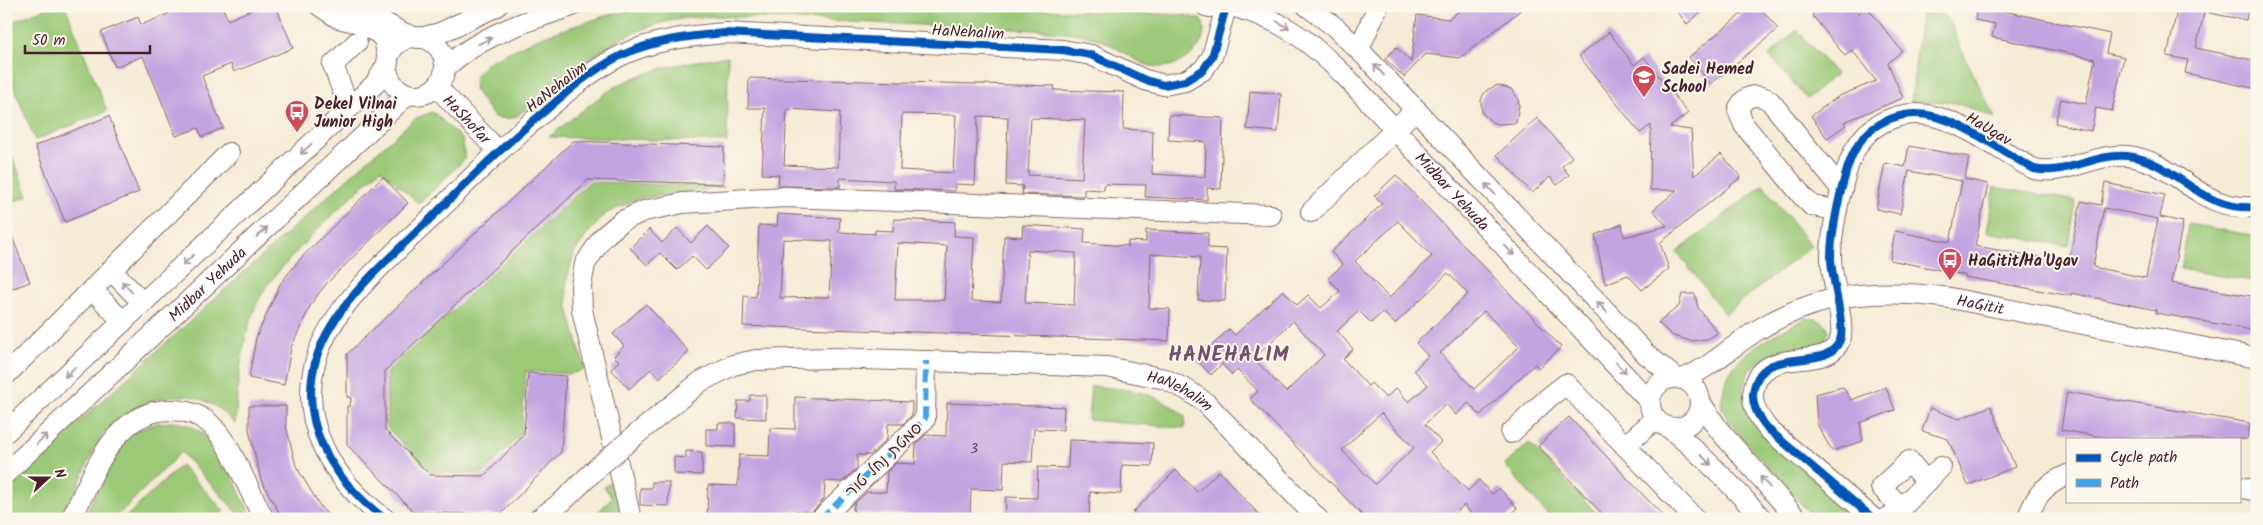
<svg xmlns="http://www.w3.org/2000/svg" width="2263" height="525" viewBox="0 0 2263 525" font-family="Kalam,'Playpen Sans Hebrew',sans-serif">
<rect width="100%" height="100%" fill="#fbf7ec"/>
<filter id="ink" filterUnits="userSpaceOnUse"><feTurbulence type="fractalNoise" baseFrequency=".02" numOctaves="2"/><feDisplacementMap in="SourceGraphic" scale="10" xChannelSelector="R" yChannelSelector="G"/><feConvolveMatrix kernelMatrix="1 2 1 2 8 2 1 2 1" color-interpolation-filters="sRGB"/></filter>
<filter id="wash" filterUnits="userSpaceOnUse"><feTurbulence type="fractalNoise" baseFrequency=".0096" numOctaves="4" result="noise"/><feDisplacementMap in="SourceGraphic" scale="20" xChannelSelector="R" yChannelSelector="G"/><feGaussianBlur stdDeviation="1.12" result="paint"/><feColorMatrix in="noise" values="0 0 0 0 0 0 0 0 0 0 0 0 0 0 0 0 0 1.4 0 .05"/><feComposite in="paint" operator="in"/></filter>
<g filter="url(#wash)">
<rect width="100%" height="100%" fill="#f5ecd6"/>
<!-- green -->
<path fill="#9bc978" stroke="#727452" d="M52,6H65L107,111L35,140L6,67V24Z
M654,6H940L1184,15L1202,20C1212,45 1182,68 1158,67C1139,66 1120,48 1103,41C1082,32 1058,32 1035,30L715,16C703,17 691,17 680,19C615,29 566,76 517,116L507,119L494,117L474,89L476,75L488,62L541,37L605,16Z
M1922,7L1937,8L1951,23L1961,49L1995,118L1951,101L1911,103Z
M1797,30L1836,74L1807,99L1769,55Z
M728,56L727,142L549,137C568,122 587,106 607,92C643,69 688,62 728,56Z
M433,112L462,139L465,159L419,204L381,169C349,199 317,228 288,261C275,275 262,290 255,308C240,346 238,384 235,424C205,390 171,388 132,411C122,417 109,425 103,435C87,461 76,492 63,519H6V488L369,159L416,118Z
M6,141L28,196L6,204Z
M589,182L725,187L637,199L607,213L589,232L574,253L566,283L568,308L585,370L568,374L526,371L521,434L483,474L431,472L387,428V372Z
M1763,185L1811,246L1725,314L1677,252Z
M1994,187L2076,201L2069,246L1987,232Z
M2188,224L2257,236V282L2181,269Z
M1806,318C1817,319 1825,320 1829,331L1824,343L1808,349H1788L1770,356L1758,363L1748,373L1743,388L1746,406L1755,425L1857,519H1815L1739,435C1733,427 1726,418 1722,408C1721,404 1722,398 1723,393C1728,354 1775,335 1806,318Z
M1091,386C1131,390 1153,390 1185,416V428L1088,420Z
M157,423C164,423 173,421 180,423C223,432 233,486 253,519H243L181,452L114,519H83L115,453L133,432Z
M1529,443L1602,519H1551L1505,465Z
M181,465L224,511L215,519H124Z
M617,476L626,519H592L612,497L604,487Z"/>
<g id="blocks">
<!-- building -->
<path fill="#c2a4e1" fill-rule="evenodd" d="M164,6H222L228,20L260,6H276L293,48L234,72L231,64L202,76L223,128L202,137L198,128L176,136L143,56L115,67L101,32L138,17L141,25L168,14Z
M1465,6H1526L1460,58L1426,54L1404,77L1385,59L1396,47L1411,62L1417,15L1449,19Z
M1673,6H1709L1687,24Z
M1751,6H1759L1778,29L1711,84L1689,57Z
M1824,6H1853L1859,13L1866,6L1902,51L1888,63L1903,98L1844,122L1846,125L1827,138L1811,116L1839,96L1876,81L1852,50L1845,56L1812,15Z
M1977,6H2005L2004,11L2110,34L2106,53L2124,57L2112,111L2096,108L2091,131L2055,123L2061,99L2086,104L2095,59L1992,37L1995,24L1975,20Z
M2178,6L2205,9L2196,48L2257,61V89L2185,73L2188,60L2167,56Z
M2209,6H2249L2246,20L2209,13Z
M1609,32L1634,65L1644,57L1688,113L1670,127L1691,130L1694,176L1721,154L1741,177L1660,243L1669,269L1642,290L1628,275L1605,284L1595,235L1622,224L1624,237L1667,226L1653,210L1677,190H1650L1651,125L1640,133L1579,56Z
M749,78L1055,86L1054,90L1124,92L1123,129L1153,131L1152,174L1205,177L1206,142L1168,140L1169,115L1223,118L1221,189L1207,188V200L1145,197L1146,185L1104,184V190L1084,189V196L1022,194L1023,186L1006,185L1008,117L978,116L975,185L955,184V191L894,189V181L840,178V187L778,186L779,175L762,174L765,108H748ZM787,109L840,112L838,167L784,165ZM902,114L956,115L953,173L900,170ZM1031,118L1085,120L1082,178L1028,175Z
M1498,85L1511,89L1518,99L1519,105L1516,123L1498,124L1492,122L1482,113L1481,101L1483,95L1487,90Z
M1250,91L1281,94L1278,132L1247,129Z
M109,116L139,192L65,222L35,146Z
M1537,118L1572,157L1562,166L1569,175L1557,185L1550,177L1532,193L1497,155Z
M573,141L724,147L723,184L588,180L385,371V430L430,475L484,476L524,435L528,373L566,376L561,452L500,515L414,512L347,445V406H350L351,398L347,397V354Z
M1909,146L1969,157L1965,179L1988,184L1975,246L2069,262L2081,201L2101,205L2105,183L2165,195L2160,217L2183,222L2171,283L2257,297V331L2156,313V310L2071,293V296L1965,277V275L1890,260L1895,231L1950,242L1962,181L1909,171L1900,214L1876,209L1885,163L1905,167ZM2104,208L2158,219L2146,278L2093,267Z
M1396,175L1561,347L1539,368L1535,364L1480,415L1468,403L1456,415L1446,404L1425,424L1441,442L1430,452L1468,491L1479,480L1492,494L1499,488L1517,508L1505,519H1476L1464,505L1450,519H1366L1250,399L1258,391L1237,370L1232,375L1222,364L1211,375L1197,360L1229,329L1235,335L1283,290L1297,305L1308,295L1321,308L1340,291L1328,278L1343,265L1331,252L1382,204L1374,196ZM1398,221L1432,256L1389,298L1355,261ZM1448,273L1468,294L1416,343L1428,356L1414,370L1428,385L1409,402L1396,388L1386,398L1371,383L1368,386L1343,359L1353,349L1337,331L1359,311L1371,323L1383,312L1395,324ZM1484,311L1519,347L1474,389L1440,353ZM1293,321L1324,355L1286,392L1258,363L1259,361L1255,357ZM1381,413L1414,448L1375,484L1342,450Z
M383,177L408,203L326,284L311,304L291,348L284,385L249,378L256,338L280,284L299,260Z
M778,214L840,218L839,232L875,234V230L893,231L894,219L955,222L954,236L974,237L971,301L1001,302L1004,236L1022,237L1023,225L1085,229L1084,243L1128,246V241L1146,242V230L1208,233V248L1227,249L1225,301L1198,300L1200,257L1151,254L1149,308L1170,309L1169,341L743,326L744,296L756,297L759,225L777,226ZM783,239L832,241L829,297L780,298ZM898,243L947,246L944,300H895ZM1028,250L1076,253L1074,305L1025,303Z
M7,224L30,282L6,291V224Z
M708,226L729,248L706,270L692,256L677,270L660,253L647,265L630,248L649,229L662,243L677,228L691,243Z
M1682,294H1695L1698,308L1718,333L1707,339L1691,341L1673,336L1658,323L1679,306Z
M646,304L689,352L659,378L651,369L629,389L611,369L619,361L614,356L624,346L613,334Z
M1843,387L1851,400L1886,387L1895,410L1860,423L1863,441L1832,451L1817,424L1815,394Z
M2067,392L2250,423L2247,439H2115L2061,430Z
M750,395H766V419L737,418L738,401H750Z
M795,397L912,402V415L903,424H888L887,439L870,455H857V468L842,482L825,481L824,499L812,512L794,511V519H707L708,485L738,486L739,455L769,456L770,428L795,429Z
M947,403L1064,407L1063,430L1034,429L1032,462L1004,461L1003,490L971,489L970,517L853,513L854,504L867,492H886L887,472L896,463L915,464L916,444L925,435L946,436Z
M249,406H286V426L296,466L320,506L331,519H283L261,480L249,430Z
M1991,406L2015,467L1968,485L1948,439L1922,431L1930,408L1959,419Z
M1569,417L1666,519H1607L1538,446Z
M718,423H735V447L706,446V429H718Z
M1069,440L1153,443L1152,466L1122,465L1121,494L1090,492L1089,519H1005L1006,497L1037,498L1038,467L1068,468Z
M686,451L702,452V475L674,474V457L686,458Z
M1176,470L1197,492L1219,471L1263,519H1140L1133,512Z
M652,482H669L668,506L640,505V488H652Z"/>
</g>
</g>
<g filter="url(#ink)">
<use href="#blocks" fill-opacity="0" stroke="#866767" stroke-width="1"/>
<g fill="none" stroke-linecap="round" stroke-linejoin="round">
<defs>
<g id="minor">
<path d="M320,6L338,18L359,23L378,33L384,39L388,60"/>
<path d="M1206,6L1210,7"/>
<path d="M1307,6L1335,27L1365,56L1622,328L1646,354L1674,377"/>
<path id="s1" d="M1238,8C1286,22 1309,41 1345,76L1649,401"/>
<path d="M363,11L401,32L417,38"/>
<circle cx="416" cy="66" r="29"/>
<path d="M421,38L440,33L497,6"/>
<path d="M1359,49L1378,6"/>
<path d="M445,68C479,36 529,20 572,6"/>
<path id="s2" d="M437,87L498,151"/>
<path d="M349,108L333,65L357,42"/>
<path d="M1837,210L1812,206L1804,198L1744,125L1738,110C1745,94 1757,93 1770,101L1842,190"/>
<path d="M1311,212L1416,109"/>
<path d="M111,270L143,303"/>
<path d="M92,289L123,322"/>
<path d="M8,373L229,153"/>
<circle cx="1675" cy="403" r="25"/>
<path id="s3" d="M1683,379C1711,367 1731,347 1756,331C1818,292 1880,288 1950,298L2257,358"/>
<path d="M1700,402L1719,430L1797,519"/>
<path d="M1669,428C1704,456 1733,486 1762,519"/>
<path d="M6,432L362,96L375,84L388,63"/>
<path d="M1511,433L1548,398L1566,384L1695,519"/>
<path id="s4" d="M637,434L700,382L733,365L756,360L832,358L1107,367L1165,379L1187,390L1206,403L1318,519"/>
<path d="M1625,446L1655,419"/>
<path id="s5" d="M6,473L408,94"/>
<path d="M2239,487L2257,491"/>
<path d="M1902,508L1881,487L1909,461L1927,482"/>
<path d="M71,519C93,477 113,410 170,410C183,410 198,414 209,423C230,441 250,493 264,519"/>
<path d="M385,519C333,480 296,423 317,356C334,303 393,255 432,217C469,180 505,144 545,111C569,90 593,69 622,55C654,40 689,36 725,33L1063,50L1091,55L1145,80L1164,85L1185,81L1203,70L1212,57L1225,11"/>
<path d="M539,519L563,501L598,467"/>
<path d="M631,519L582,310L581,286L585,264L602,238L622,221L644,211L683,203L785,197L1271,215"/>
<path d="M821,519L925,419L926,361"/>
<path d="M1874,519L1768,429C1758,416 1750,404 1754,388C1764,343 1827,374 1840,340C1846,325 1831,278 1831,258C1831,236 1836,212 1841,191C1845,177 1848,161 1856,148C1872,120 1906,108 1937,117C1971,127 2002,152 2034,169C2066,176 2094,153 2127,156C2178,161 2197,212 2257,207"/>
<path d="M1884,519L1897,513L1941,467"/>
<path d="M2027,519C2037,494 2042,487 2067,475"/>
</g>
</defs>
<!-- minor casing -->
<use href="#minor" stroke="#866767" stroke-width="22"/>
<!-- minor -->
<use href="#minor" stroke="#fff" stroke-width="20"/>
<defs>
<path id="minor-bridge" d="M598,467L637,434"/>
</defs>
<!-- minor-bridge casing -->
<use href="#minor-bridge" stroke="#866767" stroke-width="22" stroke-linecap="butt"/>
<!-- minor-bridge -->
<use href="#minor-bridge" stroke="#fff" stroke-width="20"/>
<!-- quiet -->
<path stroke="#40a2eb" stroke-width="6" stroke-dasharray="12 6" stroke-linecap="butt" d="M821,519L925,419L926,361
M2125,519H2130"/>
<defs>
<path id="cycleway" d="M385,519C333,480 296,423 317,356C334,303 393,255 432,217C469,180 505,144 545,111C569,90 593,69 622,55C654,40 689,36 725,33L1063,50L1091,55L1145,80L1164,85L1185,81L1203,70L1212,57L1225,11
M1874,519L1768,429C1758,416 1750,404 1754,388C1764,343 1827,374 1840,340C1846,325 1831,278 1831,258C1831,236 1836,212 1841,191C1845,177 1848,161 1856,148C1872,120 1906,108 1937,117C1971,127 2002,152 2034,169C2066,176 2094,153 2127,156C2178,161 2197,212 2257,207"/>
</defs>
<!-- cycleway casing -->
<use href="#cycleway" stroke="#fbf7ec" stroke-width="11"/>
<!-- cycleway -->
<use href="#cycleway" stroke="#0057b8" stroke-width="8"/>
</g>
<!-- one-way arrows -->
<defs><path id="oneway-shaft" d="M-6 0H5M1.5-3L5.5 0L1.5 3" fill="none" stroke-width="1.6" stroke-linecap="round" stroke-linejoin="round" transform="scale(1.25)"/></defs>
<g stroke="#ae9aa0">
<use href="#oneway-shaft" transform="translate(1283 25) rotate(30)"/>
<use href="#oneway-shaft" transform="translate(485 41) rotate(-25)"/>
<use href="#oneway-shaft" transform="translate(1379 70) rotate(-133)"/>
<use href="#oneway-shaft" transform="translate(306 149) rotate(137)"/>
<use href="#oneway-shaft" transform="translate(1490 189) rotate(-133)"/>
<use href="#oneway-shaft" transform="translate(262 232) rotate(-43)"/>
<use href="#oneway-shaft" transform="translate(1509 250) rotate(47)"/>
<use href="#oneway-shaft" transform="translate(188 260) rotate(137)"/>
<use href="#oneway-shaft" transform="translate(127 287) rotate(-134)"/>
<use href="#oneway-shaft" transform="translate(1602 307) rotate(-133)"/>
<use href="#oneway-shaft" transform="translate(1621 368) rotate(47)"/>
<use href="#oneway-shaft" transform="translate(70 372) rotate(137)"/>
<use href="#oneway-shaft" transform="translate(42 439) rotate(-43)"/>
<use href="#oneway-shaft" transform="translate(1706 460) rotate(44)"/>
<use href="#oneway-shaft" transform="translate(1765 482) rotate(-131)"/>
</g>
</g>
<!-- icons -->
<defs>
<symbol id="school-pin" viewBox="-11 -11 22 30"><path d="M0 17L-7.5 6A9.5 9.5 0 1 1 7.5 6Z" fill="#d1495b" stroke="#fbf7ec"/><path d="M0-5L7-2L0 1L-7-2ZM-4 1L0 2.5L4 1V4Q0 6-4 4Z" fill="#fff"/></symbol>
<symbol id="bus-pin" viewBox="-11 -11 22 30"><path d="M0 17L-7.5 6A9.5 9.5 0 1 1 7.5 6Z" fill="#d1495b" stroke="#fbf7ec"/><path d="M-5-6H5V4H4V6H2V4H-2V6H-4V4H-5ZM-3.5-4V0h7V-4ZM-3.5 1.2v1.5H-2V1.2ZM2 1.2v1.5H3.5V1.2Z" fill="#fff"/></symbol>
</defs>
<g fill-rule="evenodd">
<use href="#school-pin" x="1630" y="63" width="28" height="38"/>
<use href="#bus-pin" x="283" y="98" width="28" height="38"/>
<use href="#bus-pin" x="1936" y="246" width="28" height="38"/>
</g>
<g text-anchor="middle" stroke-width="4" stroke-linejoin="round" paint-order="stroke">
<!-- number labels -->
<g font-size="14" fill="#684058">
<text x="974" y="453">3</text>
</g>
<!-- street labels -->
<g font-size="16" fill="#4a1f2b" stroke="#fbf7ec">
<text transform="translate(968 31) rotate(3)" y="6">HaNehalim</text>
<text transform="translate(556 86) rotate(-38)" y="6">HaNehalim</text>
<text dy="6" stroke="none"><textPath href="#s2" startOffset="44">HaShofar</textPath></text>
<text transform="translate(1989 128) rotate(31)" y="6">HaUgav</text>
<text dy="6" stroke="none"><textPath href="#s1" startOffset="286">Midbar Yehuda</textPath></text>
<text dy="6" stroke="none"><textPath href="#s5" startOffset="276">Midbar Yehuda</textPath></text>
<text dy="6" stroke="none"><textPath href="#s3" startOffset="320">HaGitit</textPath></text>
<text dy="6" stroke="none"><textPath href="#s4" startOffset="571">HaNehalim</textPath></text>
<text transform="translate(883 459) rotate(-44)" y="6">סמטת נחל טור</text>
</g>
<!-- poi labels -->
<g font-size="16" font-weight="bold" fill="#4a1f2b" stroke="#fbf7ec" text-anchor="start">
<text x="1662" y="74">Sadei Hemed<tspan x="1662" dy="18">School</tspan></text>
<text x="314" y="109">Dekel Vilnai<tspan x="314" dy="18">Junior High</tspan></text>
<text x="1968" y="266">HaGitit/Ha'Ugav</text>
</g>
<!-- district labels -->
<g font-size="21" font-weight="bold" letter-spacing="1" fill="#744e6b" stroke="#fbf7ec">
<text x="1229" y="361">HANEHALIM</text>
</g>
</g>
<!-- margin -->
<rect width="2263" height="525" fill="none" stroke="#fbf7ec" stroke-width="25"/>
<!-- legend -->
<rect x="2066" y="438" width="175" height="65" fill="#fbf7ec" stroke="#b4a19f"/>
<rect x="2076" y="454" width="25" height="8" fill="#0057b8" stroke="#b4a19f"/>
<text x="2110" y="462" font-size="15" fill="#4a1f2b">Cycle path</text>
<rect x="2076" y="479" width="25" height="8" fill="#40a2eb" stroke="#b4a19f"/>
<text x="2110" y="488" font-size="15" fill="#4a1f2b">Path</text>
<!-- north arrow -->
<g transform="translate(48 478) rotate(69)" stroke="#fbf7ec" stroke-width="4" paint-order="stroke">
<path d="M0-4L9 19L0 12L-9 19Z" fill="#4a1f2b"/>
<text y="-8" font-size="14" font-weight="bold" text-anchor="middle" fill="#4a1f2b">N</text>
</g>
<!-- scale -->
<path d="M25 45v8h125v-8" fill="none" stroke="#4a1f2b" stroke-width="2.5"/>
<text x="32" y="45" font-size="15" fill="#4a1f2b" stroke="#fbf7ec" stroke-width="4" paint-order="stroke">50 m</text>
</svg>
